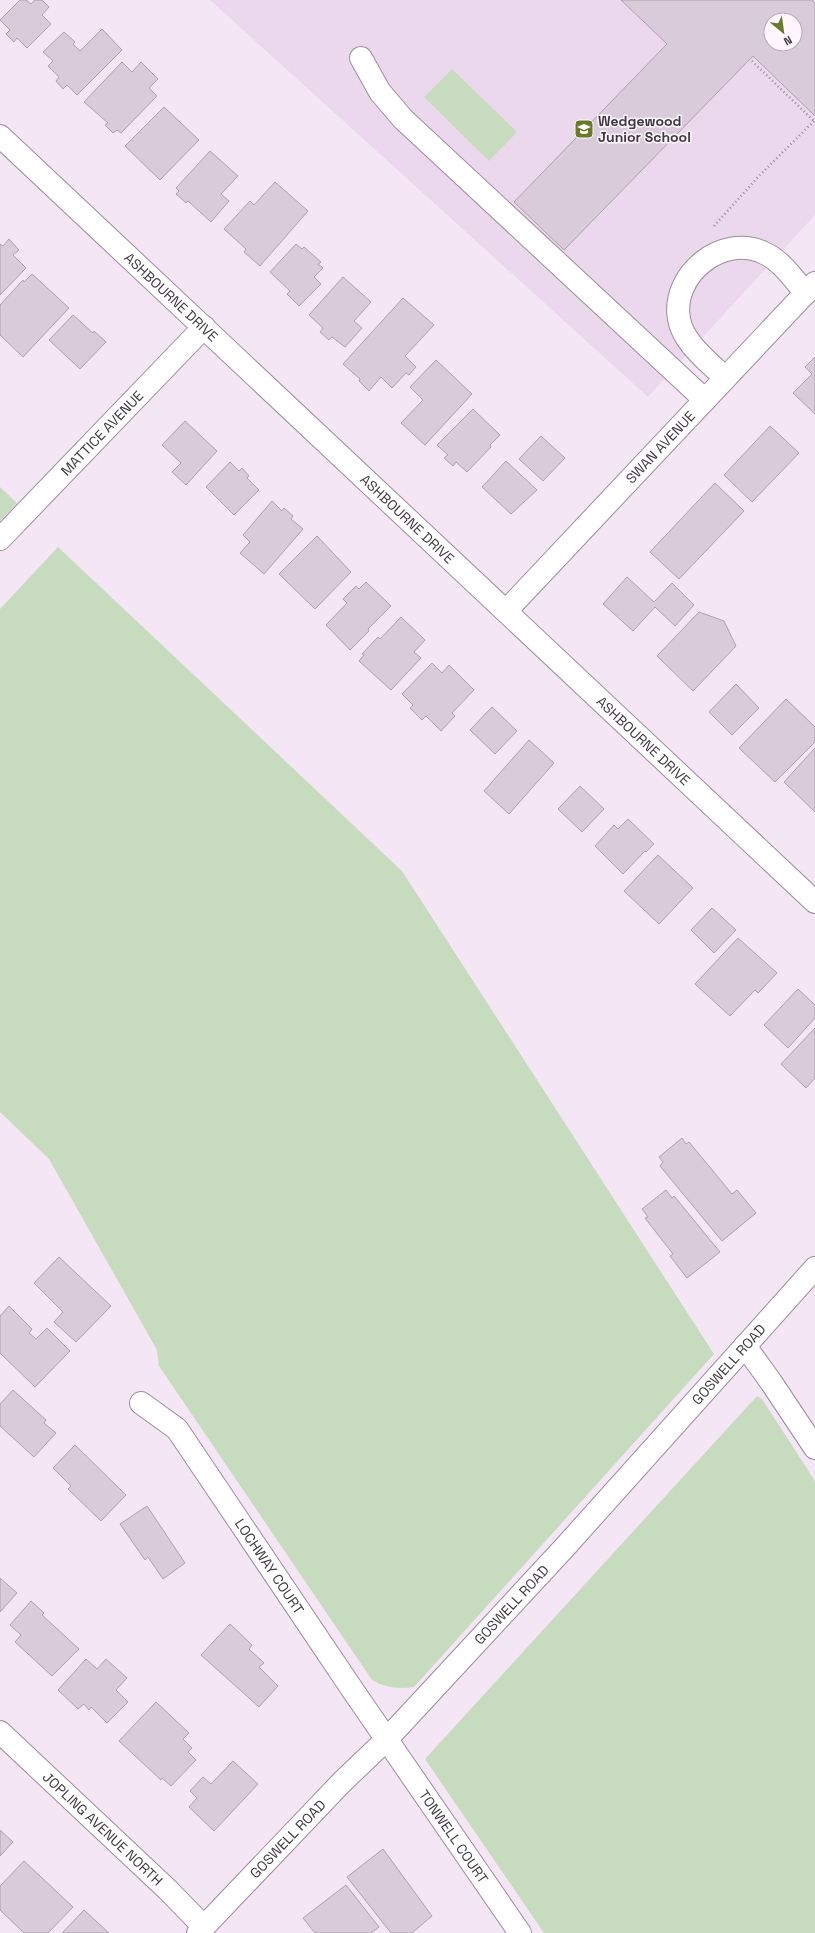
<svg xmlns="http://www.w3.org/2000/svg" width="815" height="1933" viewBox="0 0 815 1933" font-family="'Space Grotesk',sans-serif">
<rect width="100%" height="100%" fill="#f5e6f6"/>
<!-- built -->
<path fill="#ecd8ec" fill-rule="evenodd" d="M210,0H815V215L648,397ZM771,20H795V44H771Z"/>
<!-- green -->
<path fill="#c7dbbf" d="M452,69L517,132L489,161L424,97Z
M0,487L17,503L0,521Z
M58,547L402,871L714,1354L414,1687C398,1689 386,1688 372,1680L159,1366L157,1350L49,1159L0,1112V609Z
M757,1396L762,1399L815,1481V1933H544L425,1759Z"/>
<!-- building -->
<path fill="#dacbda" stroke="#ae9fae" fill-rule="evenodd" d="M20,0H26L31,4L35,0H42L49,7L42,15L51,24L27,48L17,38L14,42L6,34L10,30L0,20Z
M621,0H812L815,3V116L753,56L564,250L514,202L667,44ZM771,20H795V44H771Z
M102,29L122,50L77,95L67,85L63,89L56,81L59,77L48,66L53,61L43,52L64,32L75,42L73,44L80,51Z
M122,62L132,72L141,62L158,79L149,88L157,96L121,133L117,130L113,133L105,125L108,123L84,102Z
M164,107L199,140L160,180L125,146Z
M210,151L238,176L221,194L229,201L211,222L188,201L186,203L176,194L179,191L176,188Z
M275,182L308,211L260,266L244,252L246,249L224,229L250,201L254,205Z
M9,239L19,250L13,255L26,268L0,295V244L3,246Z
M296,244L302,249L304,247L321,262L318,264L323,268L314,277L321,284L299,306L287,294L290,291L270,272Z
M32,274L69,308L23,357L0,335V305L23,280L24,282Z
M343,277L371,302L354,321L362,328L345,347L332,337L329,340L320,332L323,328L309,315Z
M403,298L434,325L405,356L416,367L409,375L406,373L392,388L381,377L369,391L359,381L360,379L343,364Z
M73,315L93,333L94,331L106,342L80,369L49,340Z
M815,357V414L793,393L812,374L805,367Z
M436,360L472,394L425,445L401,423L423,400L410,387Z
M473,409L500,435L490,445L491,447L467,472L456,462L453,466L444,458L448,455L437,445Z
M185,421L217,451L186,485L172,472L181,463L162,445Z
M770,426L799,453L752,502L724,475Z
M541,436L565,458L543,481L519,459Z
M506,461L537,490L511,514L482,487Z
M230,462L239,471L242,468L249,476L247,478L259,490L234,515L206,487Z
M715,483L744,511L679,579L650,552Z
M272,501L282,511L284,508L293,516L291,519L303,529L264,574L240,553L250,542L243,535Z
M317,536L351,572L315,609L279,574Z
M627,577L654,602L672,583L694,605L675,626L655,607L633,631L603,604Z
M366,582L391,606L368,629L369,631L350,650L326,625L347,603L343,599L356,586L359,589Z
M699,612L724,621L736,646L693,691L657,656Z
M401,617L425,640L414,652L421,658L391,690L359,661L364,655L362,654L378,637L380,639Z
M432,663L442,673L449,665L474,690L452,713L455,716L441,731L426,716L422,720L410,708L413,705L402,694Z
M736,684L759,708L732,735L709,712Z
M786,699L815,727V742L775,782L739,748Z
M492,707L517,731L495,754L470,730Z
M529,740L554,763L509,814L484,791Z
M815,748V812L784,782Z
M580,786L604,809L582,832L558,809Z
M628,819L654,844L646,852L645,851L623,874L595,846L614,825L618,829Z
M658,855L693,888L659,924L624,891Z
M712,908L736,930L714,953L691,930Z
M738,938L777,973L758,993L755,990L730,1016L695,984Z
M798,989L815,1005V1018L788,1048L764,1025Z
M815,1028V1078L806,1088L781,1064Z
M682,1138L686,1144L689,1142L732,1194L737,1190L756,1213L722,1241L660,1166L663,1162L659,1157Z
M666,1190L672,1198L674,1196L720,1252L687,1278L670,1256L673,1254L645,1218L648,1217L642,1209Z
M59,1257L111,1306L76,1342L54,1322L63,1312L34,1283Z
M9,1306L32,1329L29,1333L36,1339L47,1328L70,1351L35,1387L0,1353V1316Z
M13,1390L46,1420L44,1423L56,1433L34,1457L0,1426V1404Z
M75,1445L126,1495L101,1521L68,1489L71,1486L53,1468Z
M147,1506L185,1563L163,1579L148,1557L145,1560L120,1524Z
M0,1578L17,1593L0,1612Z
M31,1601L44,1613L42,1615L79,1649L52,1676L15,1642L21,1635L10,1625Z
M230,1624L252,1645L249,1649L264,1663L259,1667L278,1686L259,1707L201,1655Z
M86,1659L97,1669L106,1659L127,1678L116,1690L128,1702L107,1723L91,1707L89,1710L84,1704L78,1709L58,1690Z
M156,1702L189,1733L183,1739L192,1748L188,1752L196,1760L171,1786L162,1778L161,1780L119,1741Z
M233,1761L258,1784L214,1831L189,1807L197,1798L190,1791L203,1777L211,1784Z
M0,1830L13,1842L0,1856Z
M383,1849L432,1916L412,1933H391L347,1877Z
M24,1861L73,1907L48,1933H24L0,1910V1886Z
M346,1885L379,1927L371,1933H315L303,1918Z
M84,1910L109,1933H62Z"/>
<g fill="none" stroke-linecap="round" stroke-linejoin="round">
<defs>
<g id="minor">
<path d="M361,58L380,92L403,119L705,400"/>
<path id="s1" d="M0,136L815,902"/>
<path d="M725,378C709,362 683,343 679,319C671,275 722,233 764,253C781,260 794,280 806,293"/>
<path id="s2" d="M0,539L204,327"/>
<path id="s3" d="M506,611L815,283"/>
<path d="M745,1346L771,1382L815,1448"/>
<path id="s4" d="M141,1403L177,1429L354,1692L520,1933"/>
<path id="s5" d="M0,1732L168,1890L204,1927"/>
<path id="s6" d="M198,1933L342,1782L387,1739L565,1547L815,1268"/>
</g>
</defs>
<!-- minor casing -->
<use href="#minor" stroke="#9b8d9b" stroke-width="24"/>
<!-- path -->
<path stroke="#918792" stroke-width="2.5" stroke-dasharray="1 3" stroke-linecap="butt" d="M752,61L815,122
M714,226L759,176L814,121"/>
<!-- minor -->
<use href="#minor" stroke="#fff" stroke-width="22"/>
</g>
<!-- icons -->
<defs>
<symbol id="school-square" viewBox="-11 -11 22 22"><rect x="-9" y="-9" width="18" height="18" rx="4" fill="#697a29" stroke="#fff6ff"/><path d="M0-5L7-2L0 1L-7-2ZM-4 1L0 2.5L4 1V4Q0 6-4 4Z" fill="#fff"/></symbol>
</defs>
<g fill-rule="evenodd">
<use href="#school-square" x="573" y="118" width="22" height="22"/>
</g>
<g text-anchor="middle" stroke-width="3" stroke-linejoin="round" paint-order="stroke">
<!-- poi labels -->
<g font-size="14" font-weight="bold" fill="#3f393f" stroke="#fff6ff" text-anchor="start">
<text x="598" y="126">Wedgewood<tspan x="598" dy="16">Junior School</tspan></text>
</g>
<!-- street labels -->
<g font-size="14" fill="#3f393f" stroke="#fff6ff">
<text dy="5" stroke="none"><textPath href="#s1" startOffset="235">ASHBOURNE DRIVE</textPath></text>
<text dy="5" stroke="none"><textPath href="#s2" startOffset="147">MATTICE AVENUE</textPath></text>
<text dy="5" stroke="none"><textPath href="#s3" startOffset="225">SWAN AVENUE</textPath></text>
<text dy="5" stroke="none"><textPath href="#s1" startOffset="559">ASHBOURNE DRIVE</textPath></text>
<text dy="5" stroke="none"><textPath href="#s1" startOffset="883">ASHBOURNE DRIVE</textPath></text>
<text dy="5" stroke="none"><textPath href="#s6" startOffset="778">GOSWELL ROAD</textPath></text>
<text dy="5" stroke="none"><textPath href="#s4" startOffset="210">LOCHWAY COURT</textPath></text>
<text dy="5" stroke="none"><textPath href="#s6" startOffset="454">GOSWELL ROAD</textPath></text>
<text dy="5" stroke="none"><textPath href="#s5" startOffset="141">JOPLING AVENUE NORTH</textPath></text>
<text dy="5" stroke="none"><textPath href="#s4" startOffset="537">TONWELL COURT</textPath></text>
<text dy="5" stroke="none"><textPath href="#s6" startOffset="130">GOSWELL ROAD</textPath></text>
</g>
</g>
<!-- north arrow -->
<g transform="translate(783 32) rotate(151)"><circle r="19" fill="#fff6ff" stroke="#b2aab2"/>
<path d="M0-3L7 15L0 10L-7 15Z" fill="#697a29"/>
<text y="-6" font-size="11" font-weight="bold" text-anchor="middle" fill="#3f393f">N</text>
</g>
</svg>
